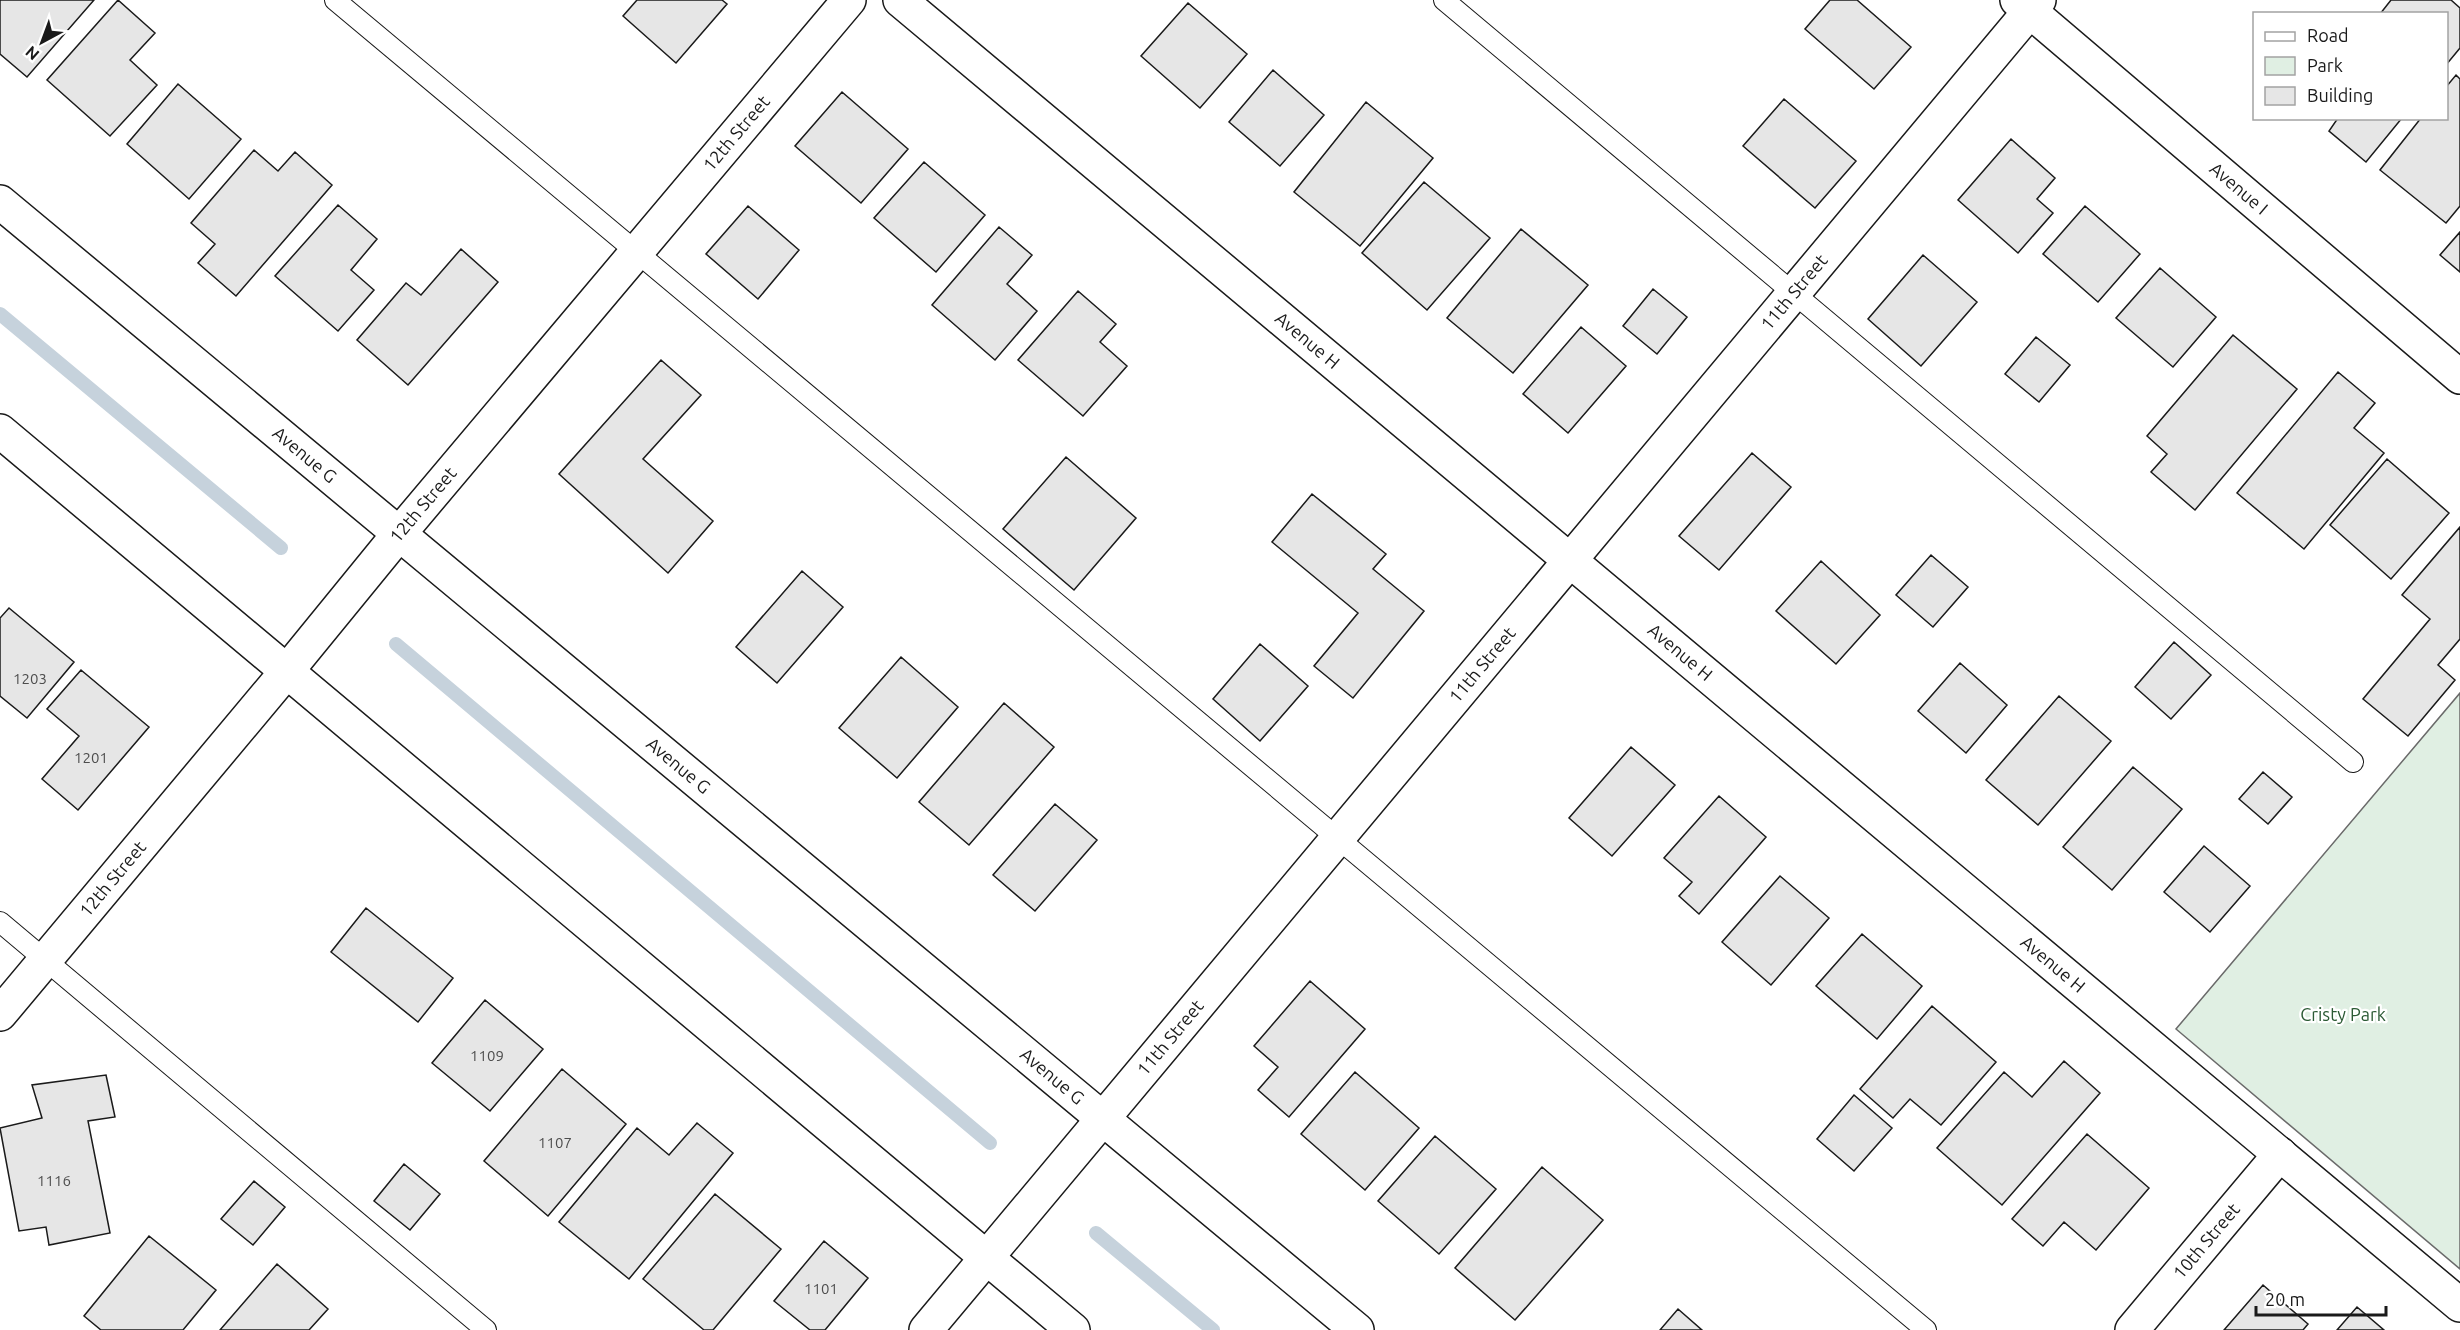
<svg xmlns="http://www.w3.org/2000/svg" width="2460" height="1330" viewBox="0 0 2460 1330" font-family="Ubuntu,sans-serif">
<rect width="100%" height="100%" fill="#fff"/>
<!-- green -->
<path fill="#e0efe3" stroke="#6a6a6a" stroke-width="1.5" d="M2460,693V1269L2176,1029Z"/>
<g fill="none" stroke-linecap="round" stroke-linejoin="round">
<!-- stream -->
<path stroke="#c6d2dc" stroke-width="14" d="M0,314L281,548
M396,644L990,1143
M1096,1233L1213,1330"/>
</g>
<!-- building -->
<path fill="#e6e6e6" stroke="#1a1a1a" stroke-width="1.5" d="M0,0H94L27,77L0,54Z
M118,0L155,33L130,60L157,85L110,136L47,80Z
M637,0H722L727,4L676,63L623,16Z
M1830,0H1857L1911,47L1874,89L1805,29Z
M2391,0H2451L2460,8V48L2446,65V14H2380Z
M1188,3L1247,54L1200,108L1141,56Z
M1273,70L1324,115L1280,166L1229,122Z
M2456,75L2460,79V206L2446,223L2380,170L2421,118H2446V87Z
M178,84L241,139L189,199L127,144Z
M842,92L908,149L861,203L795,146Z
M1784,99L1856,161L1815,208L1743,146Z
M1366,102L1433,158L1360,246L1294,192Z
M2402,118L2366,162L2329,131L2338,118Z
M2011,139L2055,178L2037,199L2053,213L2018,253L1958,200Z
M254,150L278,171L295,152L332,185L236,296L198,263L215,244L191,223Z
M924,162L985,215L936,272L874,218Z
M1424,182L1490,238L1427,310L1362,253Z
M338,205L377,239L351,270L374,290L338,331L275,276Z
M748,206L799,250L758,299L706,254Z
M2085,206L2140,254L2098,302L2043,254Z
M999,227L1032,255L1007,284L1037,311L995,360L932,305Z
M1521,229L1588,285L1513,373L1447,318Z
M2460,232V272L2440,255Z
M461,249L498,282L408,385L357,340L406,283L421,295Z
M1923,255L1977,302L1921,366L1868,319Z
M2160,268L2216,317L2173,367L2116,318Z
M1653,289L1687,317L1657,354L1623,326Z
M1078,291L1116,324L1100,342L1127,366L1083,416L1018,360Z
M1581,327L1626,366L1568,433L1523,394Z
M2233,335L2297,389L2195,510L2151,472L2167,454L2147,436Z
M2036,337L2070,365L2039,402L2005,374Z
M661,360L701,395L643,459L713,521L668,573L559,474Z
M2338,372L2375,403L2354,428L2384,453L2304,549L2237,493Z
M1752,453L1791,487L1719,570L1679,536Z
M1066,457L1136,518L1074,590L1003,529Z
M2387,459L2449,513L2391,579L2330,525Z
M1312,494L1386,554L1373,569L1424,611L1353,698L1314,666L1358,613L1272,542Z
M2460,527V639L2438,665L2455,680L2408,736L2363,699L2430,619L2402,595Z
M1931,555L1968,587L1933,627L1896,595Z
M1821,561L1880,615L1836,664L1776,611Z
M802,571L843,607L777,683L736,647Z
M9,608L74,662L27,718L0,696V618Z
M2174,642L2211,675L2171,719L2135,687Z
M1260,644L1308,686L1260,741L1213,699Z
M901,657L958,707L897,778L839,728Z
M1960,663L2007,705L1966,753L1918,711Z
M81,670L149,727L78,810L42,779L79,736L47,709Z
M2059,696L2111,741L2038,825L1986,780Z
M1004,703L1054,747L969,845L919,802Z
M1631,747L1675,785L1612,856L1569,818Z
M2133,767L2182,809L2112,890L2063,847Z
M2263,772L2292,797L2268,824L2239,799Z
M1719,796L1766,837L1699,914L1679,896L1692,882L1664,858Z
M1055,804L1097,840L1035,911L993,875Z
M2204,846L2250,886L2210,932L2164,892Z
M1780,876L1829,918L1771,985L1722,942Z
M366,908L453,978L418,1022L331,952Z
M1862,934L1922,986L1877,1039L1816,986Z
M1310,981L1365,1029L1289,1117L1258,1090L1278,1067L1254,1046Z
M485,1000L543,1049L490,1111L432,1063Z
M1932,1006L1996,1062L1941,1125L1910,1099L1893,1118L1860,1089Z
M2064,1061L2100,1093L2002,1205L1937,1148L2004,1072L2032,1097Z
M562,1069L626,1124L548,1216L484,1161Z
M1355,1072L1419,1128L1365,1190L1301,1134Z
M106,1075L115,1117L88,1121L110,1233L49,1245L46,1227L19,1231L0,1128L42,1118L32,1085Z
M1854,1095L1892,1128L1854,1171L1817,1139Z
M697,1123L733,1153L629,1279L559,1222L637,1128L669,1155Z
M2087,1134L2149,1188L2096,1250L2064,1222L2043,1246L2012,1219Z
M1435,1136L1496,1189L1439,1254L1378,1201Z
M404,1164L440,1194L410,1230L374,1201Z
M1542,1167L1603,1220L1515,1320L1455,1268Z
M254,1181L285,1207L253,1245L221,1219Z
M715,1194L781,1249L713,1330H704L643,1279Z
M149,1236L216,1290L183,1330H101L84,1316Z
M824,1241L868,1278L825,1330H810L774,1301Z
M277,1264L328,1309L309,1330H220Z
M2263,1285L2308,1324L2303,1330H2224Z
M2357,1307L2384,1330H2337Z
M1678,1309L1702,1330H1660Z"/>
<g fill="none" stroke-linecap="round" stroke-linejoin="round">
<defs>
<path id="lane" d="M335,0L1926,1330
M1444,0L2353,762
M0,922L486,1330"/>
<g id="street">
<path id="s1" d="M900,0L2460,1305"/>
<path id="s2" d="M0,202L1357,1330"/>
<path d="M0,431L1073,1330"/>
<path id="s3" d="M0,1014L287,671L398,535L849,0"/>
<path id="s4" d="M926,1330L2039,0"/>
<path id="s5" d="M2132,1330L2280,1154"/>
</g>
<g id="secondary">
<path id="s6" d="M2017,0L2460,377"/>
</g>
</defs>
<!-- lane casing -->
<use href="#lane" stroke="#1a1a1a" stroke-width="22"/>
<!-- street casing -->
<use href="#street" stroke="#1a1a1a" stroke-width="36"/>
<!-- secondary casing -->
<use href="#secondary" stroke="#1a1a1a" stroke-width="36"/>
<!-- lane -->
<use href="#lane" stroke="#fff" stroke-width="20"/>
<!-- street -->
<use href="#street" stroke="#fff" stroke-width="33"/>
<!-- secondary -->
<use href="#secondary" stroke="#fff" stroke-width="33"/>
</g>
<g text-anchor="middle" stroke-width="4.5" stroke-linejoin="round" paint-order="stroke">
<!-- number labels -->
<g font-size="15" fill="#4d4d4d">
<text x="30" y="684">1203</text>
<text x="91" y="763">1201</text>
<text x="487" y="1061">1109</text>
<text x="555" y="1148">1107</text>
<text x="54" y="1186">1116</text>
<text x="821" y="1294">1101</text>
</g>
<!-- street labels -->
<g font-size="18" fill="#1a1a1a" stroke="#fff">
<text dy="6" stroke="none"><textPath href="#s3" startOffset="1148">12th Street</textPath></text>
<text dy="6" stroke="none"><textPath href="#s6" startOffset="291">Avenue I</textPath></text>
<text dy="6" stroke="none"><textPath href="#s4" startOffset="1353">11th Street</textPath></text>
<text dy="6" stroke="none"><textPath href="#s1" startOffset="531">Avenue H</textPath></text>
<text dy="6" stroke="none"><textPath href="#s2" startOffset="396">Avenue G</textPath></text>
<text dy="6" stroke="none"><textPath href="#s3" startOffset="662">12th Street</textPath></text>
<text dy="6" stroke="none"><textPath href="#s1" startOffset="1017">Avenue H</textPath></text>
<text dy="6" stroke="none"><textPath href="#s4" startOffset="867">11th Street</textPath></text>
<text dy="6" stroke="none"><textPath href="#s2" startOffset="882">Avenue G</textPath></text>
<text dy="6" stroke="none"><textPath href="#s3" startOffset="176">12th Street</textPath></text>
<text dy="6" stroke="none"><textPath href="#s1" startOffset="1503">Avenue H</textPath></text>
<text dy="6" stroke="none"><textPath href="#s4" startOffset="381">11th Street</textPath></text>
<text dy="6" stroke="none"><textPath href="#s2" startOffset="1368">Avenue G</textPath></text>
<text dy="6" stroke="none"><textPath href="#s5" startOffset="116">10th Street</textPath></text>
</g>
<!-- park labels -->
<g font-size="18" fill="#2b5a34" stroke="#fff">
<text x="2343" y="1021">Cristy Park</text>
</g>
</g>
<!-- legend -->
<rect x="2253" y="12" width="195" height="108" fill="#ffffff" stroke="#a3a3a3" stroke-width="1.5"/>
<rect x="2265" y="32" width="30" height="9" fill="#ffffff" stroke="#a3a3a3" stroke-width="1.5"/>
<text x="2307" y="42" font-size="18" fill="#1a1a1a">Road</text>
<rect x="2265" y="57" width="30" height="18" fill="#e0efe3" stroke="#a3a3a3" stroke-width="1.5"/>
<text x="2307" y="72" font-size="18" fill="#1a1a1a">Park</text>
<rect x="2265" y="87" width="30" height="18" fill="#e6e6e6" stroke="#a3a3a3" stroke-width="1.5"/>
<text x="2307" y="102" font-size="18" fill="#1a1a1a">Building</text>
<!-- north arrow -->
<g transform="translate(42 42) rotate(221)" stroke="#ffffff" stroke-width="4.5" paint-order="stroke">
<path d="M0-4.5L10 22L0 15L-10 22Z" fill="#1a1a1a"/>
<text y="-9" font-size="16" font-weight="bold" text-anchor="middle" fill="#1a1a1a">N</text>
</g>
<!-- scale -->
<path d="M2256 1306v9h130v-9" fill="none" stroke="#1a1a1a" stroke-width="3"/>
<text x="2265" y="1306" font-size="18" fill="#1a1a1a" stroke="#ffffff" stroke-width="4.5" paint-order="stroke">20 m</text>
</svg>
